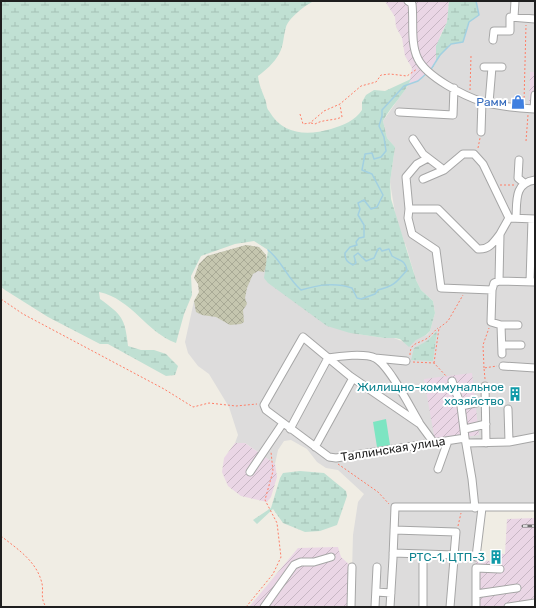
<svg xmlns="http://www.w3.org/2000/svg" width="536" height="608" viewBox="0 0 536 608" font-family="Rubik,sans-serif">
<defs>
<pattern id="industrial-furrows" width="10" height="10" patternUnits="userSpaceOnUse"><rect width="10" height="10" fill="#ead6e5"/><path d="M-1 1l2-2M0 10L10 0M9 11l2-2" fill="none" stroke="#c8b7c4"/></pattern>
<pattern id="construction-cross-hatch" width="8" height="8" patternUnits="userSpaceOnUse"><rect width="8" height="8" fill="#c5c6af"/><path d="M0 0l8 8M0 8l8-8" fill="none" stroke="#a9aa96"/></pattern>
<pattern id="wetland-marsh" width="20" height="14" patternUnits="userSpaceOnUse"><rect width="20" height="14" fill="#c0e0d3"/><path d="M1 5h8M5 5V1M11 12h8M15 12V8" fill="none" stroke="#a5c0b5"/></pattern>
</defs>
<rect width="100%" height="100%" fill="#f0ede4"/>
<!-- residential -->
<path fill="#dddcdc" d="M476,1H535V507L482,508L476,557V607H351L353,535L358,502L364,494L338,470L326,468L317,462L307,449L291,440L284,441L278,450L275,464L245,443H235L238,435L229,407L209,374L198,366L188,353L185,342L194,301L199,293L198,284L194,278L199,264L207,256L246,245L259,247L266,255L267,263L350,333L384,338H394L404,342L427,335L430,331L435,313L433,301L421,290L416,280L407,249L396,219L390,182L395,147L387,138L383,121L409,84L425,76L433,68L440,55L451,44L463,42L469,22L478,9L475,4Z"/>
<!-- industrial -->
<path fill="url(#industrial-furrows)" d="M385,1H449L447,22L440,36L436,53V61L433,68L418,81L409,84L412,68L405,56L402,38L396,27L395,17Z
M530,72H535V105H529Z
M472,373L479,435L435,441L424,379Z
M235,443H245L275,464L277,477L271,497L267,502L241,496L228,486L222,472L224,458Z
M535,518V607H480L479,604L476,603V560L490,561L491,553L505,554L507,519Z
M338,547L341,557L352,567L351,607H249L298,548Z"/>
<!-- construction -->
<path fill="url(#construction-cross-hatch)" d="M246,245L259,247L266,255L267,263L264,272L258,271L253,274L247,288L245,298L247,304L243,310L244,322L241,324L230,325L216,317L202,315L196,312L194,301L199,292L198,284L194,278L199,264L207,256Z"/>
<!-- wetland -->
<path fill="url(#wetland-marsh)" d="M1,1H315C307,3 288,19 286,27C283,37 284,45 279,54C274,63 266,70 258,76C259,85 262,91 265,99C267,103 266,108 269,111C283,135 307,136 331,129C343,125 355,121 362,110V102L366,95L374,90L385,91L411,79C404,95 391,106 383,121L387,138L395,147L390,182L391,199L416,280L421,290L433,301L435,313L430,331L426,335L416,340L409,347L400,339L395,338H384L350,333L327,326L268,283L264,278L268,250L254,241L235,244L201,256L191,276L192,295L184,314L176,343C146,332 132,299 99,292L100,299C122,315 125,318 128,346L141,350H154L166,354L178,366L175,375L166,376L108,344H100L48,317L5,290L1,287Z
M449,1H476L479,15L469,22L463,42L450,44L436,61V46L447,22Z
M437,331L433,361L411,360L414,348L427,341Z
M300,471L324,473L346,491L347,496L337,525L320,531L305,532L283,523L273,509L257,524L253,520L271,508L280,478L283,473Z"/>
<!-- pitch -->
<path fill="#7de5c2" d="M386,419L390,445L377,447L373,422Z"/>
<g fill="none" stroke-linecap="round" stroke-linejoin="round">
<!-- stream -->
<path stroke="#a2d0e1" stroke-width="1.5" d="M430,71L440,55L451,44L463,42L469,22L479,15L476,1
M268,250C282,261 287,278 301,290C318,285 335,282 352,288L357,298L361,299L375,294L378,290C394,286 396,283 407,270C405,259 399,261 392,256L389,249L382,251L380,248L378,249L374,258L366,261L358,253L354,256L356,263L353,265C347,262 345,260 345,253L350,247L357,245L356,242L359,238L364,237V225L358,215L360,209L358,203L364,200L371,209L377,207L383,195L372,174L362,170L365,154L372,153L374,159L381,157L386,151L384,137L379,126L382,116V110L404,86L418,81L426,74"/>
<defs>
<path id="minor" d="M408,1L412,4C414,21 410,43 418,59C427,77 464,96 483,102C500,107 518,108 535,109
M514,17L515,1
M493,40L494,31H510V17L535,19
M484,67H502
M489,103L492,67
M534,109L535,95
M399,112L453,115L454,88
M481,132L482,101
M413,139L423,154L444,170
M519,160L518,178L524,183
M423,179L444,170L463,154H474L483,164L509,218
M409,209L406,177L417,164L428,158
M516,218C517,201 514,183 535,180
M500,234C494,242 489,250 478,249L438,209H409L408,218L412,234L436,250L441,288L492,290L494,283L499,281L535,282
M499,281L500,234L509,218L535,219
M530,282L532,219
M492,290L491,322L501,325L502,354
M501,325H518
M503,345H521
M375,358L406,361
M503,366L535,368
M452,381L461,406L465,438
M485,386L486,443
M461,406L485,401
M508,409L509,442
M290,429L328,358C339,356 365,353 375,358C389,365 410,407 419,422
M465,429L486,424
M434,443L420,424L350,376L303,337L264,405L266,410L329,457L336,458L465,438L472,479L475,508
M467,443L509,442L535,437
M315,447L353,378
M438,469L448,441
M250,472L283,423
M393,553L454,555L456,532L394,530
M393,557L395,507H535
M476,557L482,508
M376,592L391,593
M476,594L517,588
M264,607L294,565L301,562H314L331,557
M351,607L352,567
M375,607L377,567
M390,607L393,558
M423,607V562
M450,607L454,559
M476,607V568L500,569
M508,607L535,603"/>
</defs>
<!-- minor casing -->
<use href="#minor" stroke="#a6a6a6" stroke-width="9"/>
<!-- path -->
<path stroke="#ff7e67" stroke-width="1" stroke-dasharray="2 2" stroke-linecap="butt" d="M470,90L471,56
M524,102L526,25
M300,114L303,124L310,123L324,111L340,104L361,86L376,82L381,75L390,74L407,76L417,69
M311,123L315,124C324,119 333,121 342,117L340,105
M526,141L528,115
M478,148L480,138
M500,185H514
M1,299L23,314L164,389L193,407L209,403L236,406L257,404
M410,355C410,343 417,344 426,339C431,336 434,331 438,328
M413,362L434,363L447,377
M434,363L439,328L448,321L463,295
M484,368L483,345L489,328
M485,379L484,368L497,366
M338,464L378,492L389,504
M458,526L461,513
M1,536C16,548 35,560 41,580C45,591 39,596 46,607
M246,607L273,574L281,557L277,523L265,500L273,471L271,452"/>
<!-- minor -->
<use href="#minor" stroke="#fff" stroke-width="7"/>
<defs>
<path id="rail" d="M523,526H535"/>
</defs>
<!-- rail casing -->
<use href="#rail" stroke="#6d6d6d" stroke-width="3"/>
<!-- rail -->
<use href="#rail" stroke="#fff" stroke-width="1.5" stroke-dasharray="4.5" stroke-linecap="butt"/>
</g>
<!-- icons -->
<defs>
<symbol id="shop-bare" viewBox="-9 -9 18 18"><path d="M-5-2.5h2.3a2.7 3.5 0 0 1 5.4 0H5L5.5 6h-11ZM-1.5-2.5h3a1.5 2.3 0 0 0-3 0Z" fill="#3f7fe0" stroke="#fff" stroke-width="2.5" paint-order="stroke"/></symbol>
<symbol id="building-bare" viewBox="-9 -9 18 18"><path d="M-4-6H4V6H1V3H-1V6H-4ZM-2.5-4.3h1.7v1.8h-1.7ZM.8-4.3h1.7v1.8H.8ZM-2.5-1h1.7V.8h-1.7ZM.8-1h1.7V.8H.8Z" fill="#0f9aa8" stroke="#fff" stroke-width="2.5" paint-order="stroke"/></symbol>
</defs>
<g fill-rule="evenodd">
<use href="#shop-bare" x="508" y="92" width="20" height="20"/>
<use href="#building-bare" x="505" y="384" width="20" height="20"/>
<use href="#building-bare" x="486" y="547" width="20" height="20"/>
</g>
<g text-anchor="middle" stroke-width="4" stroke-linejoin="round" paint-order="stroke">
<!-- shop labels -->
<g font-size="12" fill="#366cbe" stroke="#fff" text-anchor="end">
<text x="507" y="106">Рамм</text>
</g>
<!-- culture labels -->
<g font-size="12" fill="#0d838f" stroke="#fff" text-anchor="end">
<text x="504" y="391">Жилищно-коммунальное<tspan x="504" dy="14">хозяйство</tspan></text>
<text x="485" y="561">РТС-1, ЦТП-3</text>
</g>
<!-- street labels -->
<g font-size="12" fill="#1f1f1f" stroke="#fff">
<text transform="translate(393 449) rotate(-9)" y="4">Таллинская улица</text>
</g>
</g>
<!-- border -->
<rect width="536" height="608" fill="none" stroke="#1f1f1f" stroke-width="4"/>
</svg>
